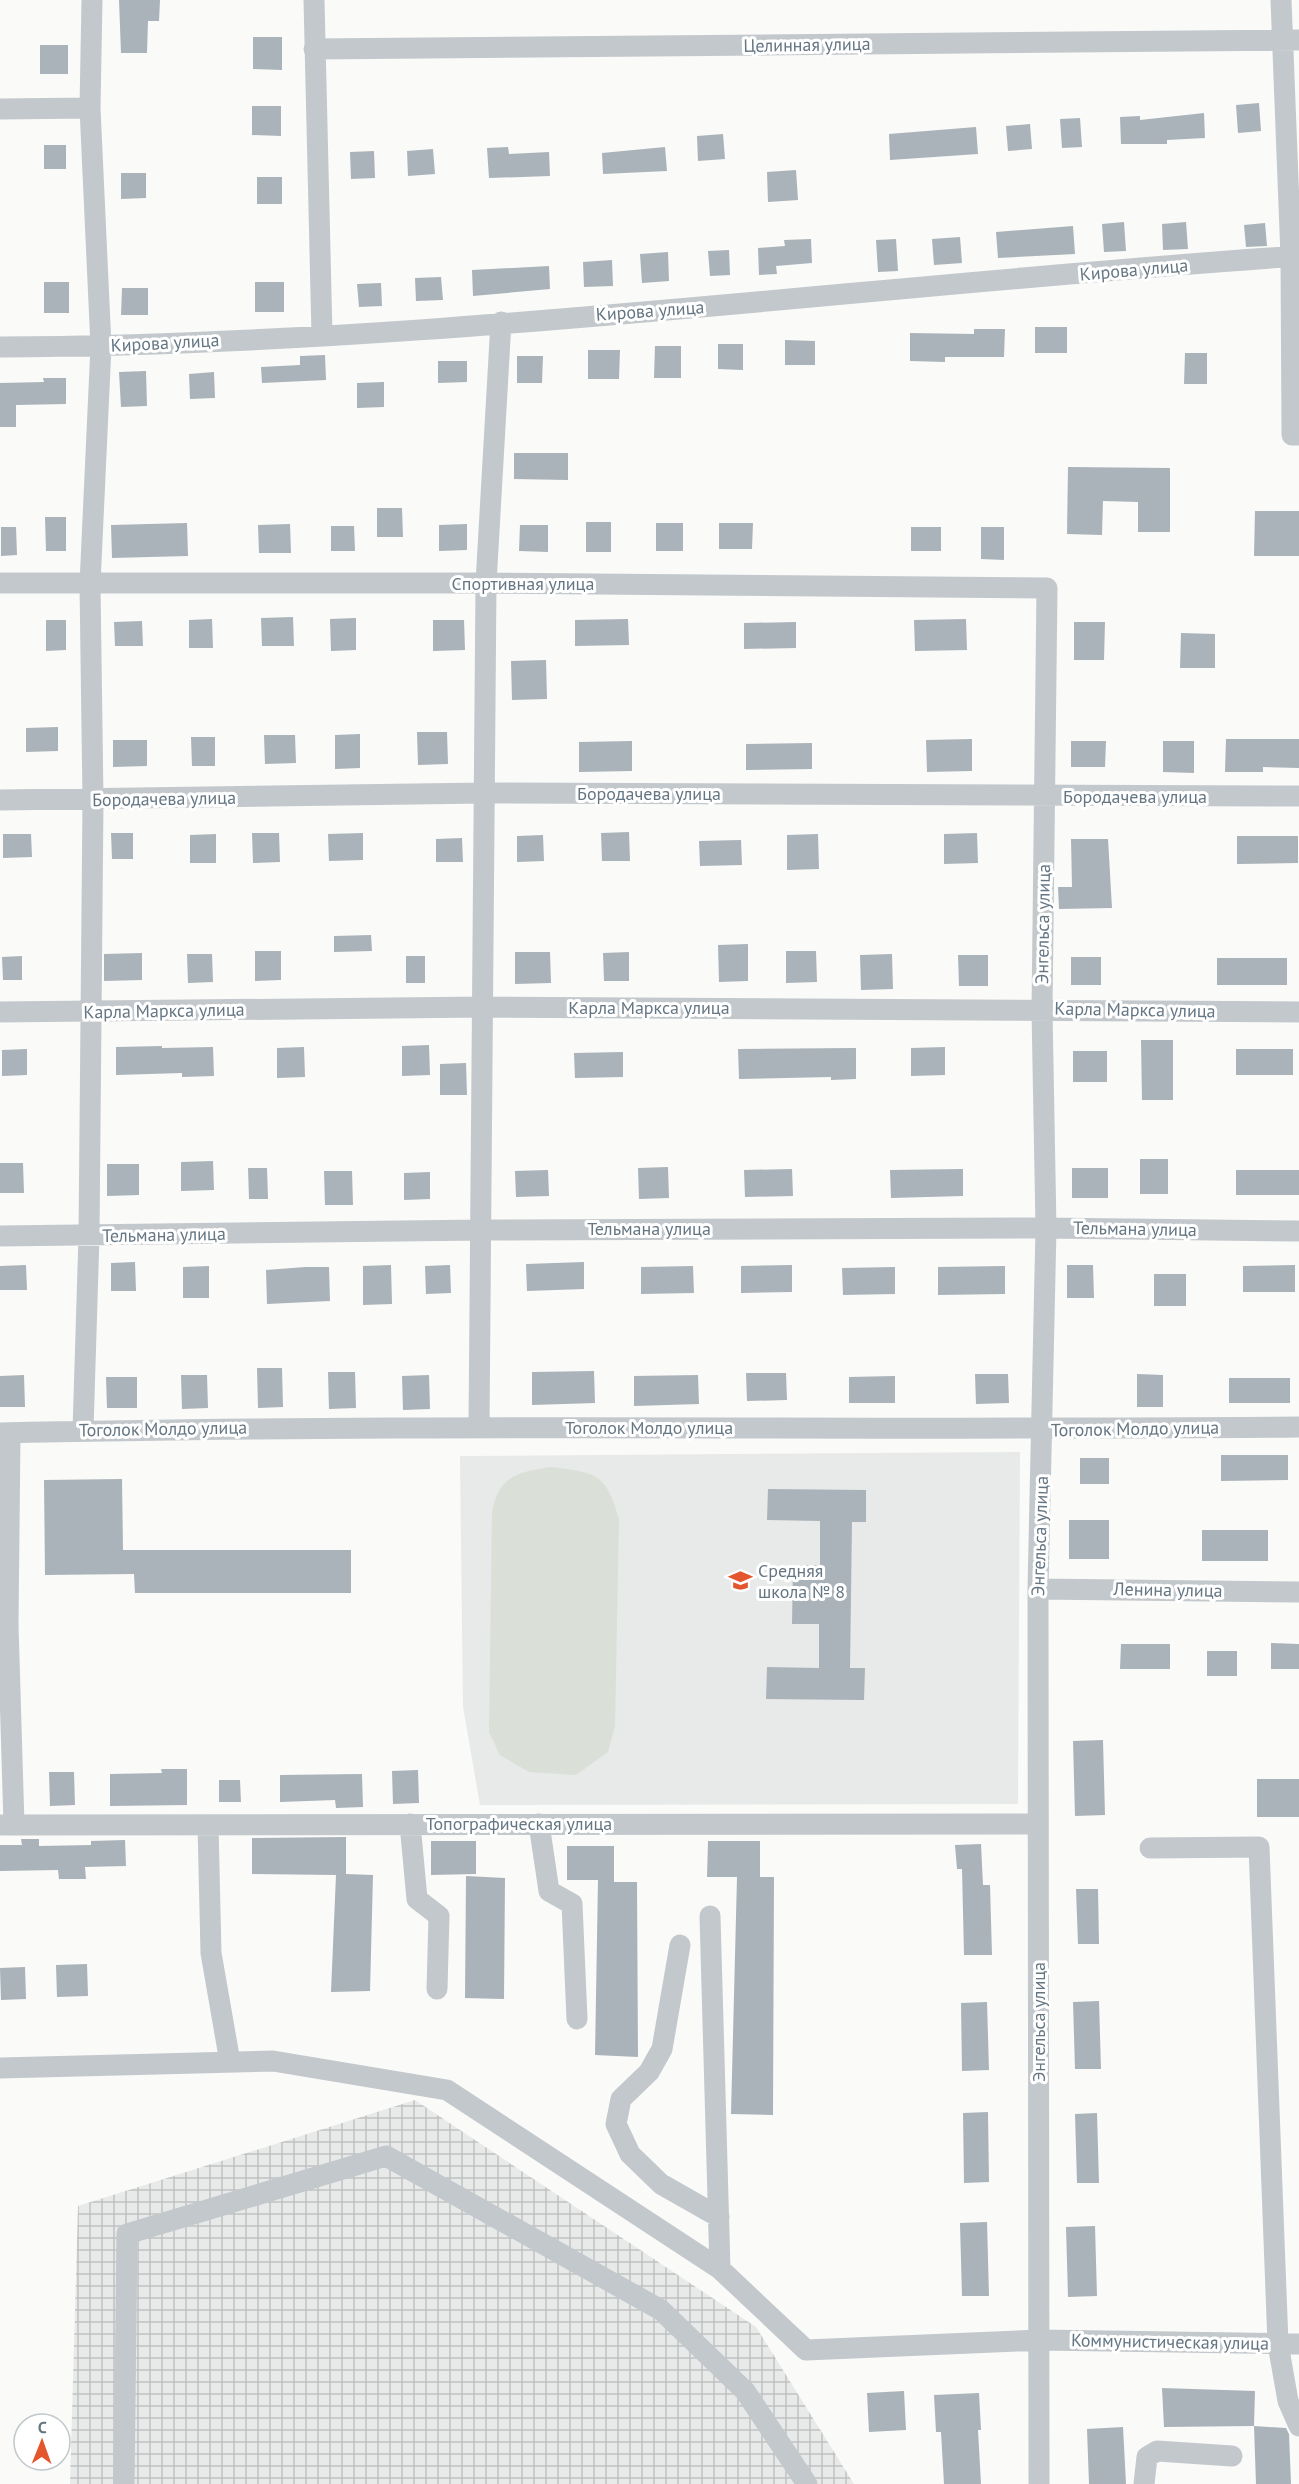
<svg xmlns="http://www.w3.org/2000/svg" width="1299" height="2484" viewBox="0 0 1299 2484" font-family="'PT Sans',sans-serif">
<defs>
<pattern id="industrial-grid" width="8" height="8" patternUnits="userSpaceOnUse" patternTransform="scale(1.5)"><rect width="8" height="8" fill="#e8e9e9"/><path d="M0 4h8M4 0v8" fill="none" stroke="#c0c1c2"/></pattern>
</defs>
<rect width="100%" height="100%" fill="#fafaf8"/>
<!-- built -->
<path fill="#e8e9e9" d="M1020,1452L1018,1804L480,1805L463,1707L460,1456Z"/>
<!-- industrial -->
<path fill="url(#industrial-grid)" d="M415,2100L756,2327L854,2484H70L78,2206Z"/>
<!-- pitch -->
<path fill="#dadfd7" d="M551,1467C597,1473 606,1473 619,1519L615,1726L608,1752L576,1775L529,1772L500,1755L489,1732L492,1511C500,1475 518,1472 551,1467Z"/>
<!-- building -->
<path fill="#aab3b9" d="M119,0H160L159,21H148L147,53H121Z
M253,37H282V70L253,69Z
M40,45H68V74H40Z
M1259,103L1261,131L1238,133L1236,105Z
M252,106H281V136L252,135Z
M1204,113L1205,138L1167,140V144H1121L1120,117L1140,116V120Z
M1080,118L1082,147L1062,148L1060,119Z
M1030,124L1032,149L1008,151L1006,126Z
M976,127L978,154L890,160L889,134Z
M723,134L725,159L698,161L697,136Z
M44,145H66V169H44Z
M508,147L509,154L549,152L550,176L489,178L487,148Z
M665,147L667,171L603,174L602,153Z
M433,149L435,174L408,176L407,151Z
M374,151L375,178L351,179L350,152Z
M796,170L798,200L768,202L767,172Z
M121,173H146V198L121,199Z
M257,177H282V204H257Z
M1124,222L1126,251L1104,252L1102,224Z
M1186,222L1188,249L1163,250L1162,224Z
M1265,223L1267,246L1246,247L1244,225Z
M1073,226L1075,254L998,258L996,232Z
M960,237L962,263L934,265L932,239Z
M811,239L812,263L776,266L777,274L759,275L758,248L785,246L784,240Z
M896,239L898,271L878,272L876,240Z
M729,250L730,275L710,276L708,251Z
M668,252L669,281L642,283L640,254Z
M612,260L613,286L584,287L583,262Z
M549,266L550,289L473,296L472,270Z
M441,277L443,300L416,301L415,278Z
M44,282H69V313H44Z
M255,282H284V312H255Z
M381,283L382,306L359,307L357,284Z
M122,288H148V315H121Z
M1035,327H1067V353H1035Z
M974,329H1005L1004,357H945V362L910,361V333L974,334Z
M785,340L815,341V365H785Z
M718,344H743V370L718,369Z
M655,346H681V378H654Z
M588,350H620L619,379H588Z
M1185,353H1207V384H1184Z
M325,355L326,380L262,383L261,367L300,365V356Z
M517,356H543L542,383H517Z
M438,361H467V382L438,383Z
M146,371L147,406L121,407L119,372Z
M214,372L215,398L190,399L189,374Z
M43,378H66V404L16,405V427H0V383L44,382Z
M384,382V407L357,408V383Z
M514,453H568V480L514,479Z
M1068,467L1170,468V532H1138V502L1103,501L1102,535L1067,534Z
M377,508H402L403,537H377Z
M1255,511H1299V556H1254Z
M45,517H66V551H46Z
M586,522H611V552H586Z
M187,523L188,556L112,558L111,525Z
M656,523H683V551H656Z
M719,523H753L752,549H719Z
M290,524L291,553H259L258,525Z
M467,524V550L439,551V525Z
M520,525H548V552L519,551Z
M331,526H354L355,551H331Z
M1,527H16L17,555L1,556Z
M911,527H941V551H911Z
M981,527H1004V560L981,559Z
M293,617L294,646H262L261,618Z
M356,618V650L331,651L330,619Z
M212,619L213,648H189V620Z
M628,619L629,645L575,646V620Z
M966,619L967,650L915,651L914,620Z
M46,620H66V650L46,651Z
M433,620H464L465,650L433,651Z
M142,621L143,646H115L114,622Z
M796,622V648L744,649V623Z
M1074,622H1105L1104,660H1074Z
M1181,633L1215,634V668H1180Z
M546,660L547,699L512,700L511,661Z
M58,727V751L26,752V728Z
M417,732H447L448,764L418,765Z
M360,734V768L335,769V735Z
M264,735H295L296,763L265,764Z
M191,737H215V766H192Z
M972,739V771L927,772L926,740Z
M1226,739H1299V768L1263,767V772H1225Z
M113,740H147V766L113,767Z
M632,741V771L579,772V742Z
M1071,741H1106L1105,767H1071Z
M1163,741H1194V773L1163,772Z
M812,743V769L746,770V744Z
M629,832L630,861H602L601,833Z
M111,833H133V859H112Z
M252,833H279L280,862L253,863Z
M363,833V860L329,861L328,834Z
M977,833L978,863L944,864V834Z
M3,834H31L32,857L3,858Z
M216,834V863H190V835Z
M818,834L819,869L787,870V835Z
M543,835L544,861L517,862V836Z
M1237,836H1298V863L1237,864Z
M462,838L463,862H436V839Z
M1071,839H1108L1112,908L1059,909L1058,887H1072Z
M741,840L742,865L700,866L699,841Z
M371,935L372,951L334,952V936Z
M748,944V981L719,982L718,945Z
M255,951H281V980L255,981Z
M786,951H816L817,982L786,983Z
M515,952H550L551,983L515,984Z
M629,952V981H604L603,953Z
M142,953V980L104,981V954Z
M187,954H212L213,982L188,983Z
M892,954L893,989L861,990L860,955Z
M958,955H988V986H959Z
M22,956V980H3L2,957Z
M406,956H425V983H406Z
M1071,957H1101V985H1071Z
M1217,958H1287V985H1217Z
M1141,1040H1173V1100H1142Z
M429,1045L430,1075L402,1076V1046Z
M162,1046V1048L213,1047L214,1076L182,1077V1073L116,1075V1047Z
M304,1047L305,1077L277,1078V1048Z
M945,1047V1075L911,1076V1048Z
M856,1048V1079L831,1080V1077L739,1079L738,1049Z
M27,1049V1075L2,1076V1050Z
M1236,1049H1293V1075H1236Z
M1073,1051H1107V1082H1073Z
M623,1052V1077L575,1078L574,1053Z
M466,1063L467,1095H440V1064Z
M1140,1159H1168V1194H1140Z
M213,1161L214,1190L181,1191V1162Z
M0,1163H23L24,1193H0Z
M107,1164H139V1195L107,1196Z
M668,1167L669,1198L639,1199L638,1168Z
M248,1168H267L268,1199H249Z
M1072,1168H1108V1198H1072Z
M792,1169L793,1196L745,1197L744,1170Z
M963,1169V1196L891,1198L890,1170Z
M548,1170L549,1196L516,1197L515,1171Z
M1236,1170H1299V1195H1236Z
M324,1171H352L353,1205H325Z
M430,1172V1199L404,1200V1173Z
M135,1262L136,1291H111V1263Z
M584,1262V1289L527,1291L526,1264Z
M26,1265L27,1290H0V1266Z
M391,1265L392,1304L363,1305V1266Z
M450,1265L451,1293L426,1294L425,1266Z
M792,1265V1292L741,1293V1266Z
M1067,1265H1093L1094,1298H1067Z
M1295,1265V1292H1243V1266Z
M209,1266V1298H183V1267Z
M693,1266L694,1293L641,1294V1267Z
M1005,1266V1294L938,1295V1267Z
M305,1267H329L330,1301L267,1304L266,1270Z
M895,1267V1294L843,1295L842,1268Z
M1154,1274H1186V1306H1154Z
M257,1368H282L283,1407L258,1408Z
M594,1371L595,1403L532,1405V1372Z
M328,1372H355L356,1408L329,1409Z
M746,1373H786L787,1400L747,1401Z
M975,1374H1008L1009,1403L976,1404Z
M1137,1374L1163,1375V1407H1137Z
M24,1375L25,1407H0V1376Z
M181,1375H207L208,1408L182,1409Z
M429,1375L430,1409L403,1410L402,1376Z
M698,1375L699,1404L634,1406V1376Z
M895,1376V1403H849V1377Z
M106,1377H137V1408H107Z
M1229,1378H1290V1403H1229Z
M1221,1455H1288V1480L1221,1481Z
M1080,1458H1109V1484H1080Z
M122,1479L123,1550H351V1593H135L134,1574L45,1575L44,1480Z
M768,1489L866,1490V1522H852L850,1668H865L864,1700L766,1699L767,1667L819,1668V1624H792L793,1565H820V1521L767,1520Z
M1069,1520H1109V1559H1069Z
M1202,1530H1268V1561H1202Z
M1271,1643L1299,1644V1669H1271Z
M1121,1644H1170V1669H1120Z
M1207,1651H1237V1676H1207Z
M1103,1740L1105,1815L1075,1816L1073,1741Z
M161,1769H187V1805L110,1806V1774L162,1773Z
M418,1770L419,1803L393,1804L392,1771Z
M49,1772H74L75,1805L50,1806Z
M362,1774L363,1807L336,1808L335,1800L280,1802V1775Z
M1257,1779H1299V1817H1257Z
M219,1780H240L241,1802H219Z
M346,1837V1874L373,1875L370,1991L331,1992L336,1875L252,1874V1838Z
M21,1839H39V1846L91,1845V1841L125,1840L126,1866L85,1867L86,1879H59L58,1870L0,1871V1845H22Z
M431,1841H476V1874L431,1875Z
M708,1841H760V1877H774L773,2115L731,2114L737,1877H707Z
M981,1844L983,1885H990L992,1955H964L962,1869H957L955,1845Z
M567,1846H614V1882H637L638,2057L595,2055L598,1880H567Z
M466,1876L505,1878L504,1999L465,1998Z
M1076,1889H1098L1099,1944H1078Z
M87,1964L88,1996L57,1997L56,1965Z
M25,1967L26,1999L1,2000L0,1968Z
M1099,2001L1101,2069H1075L1073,2002Z
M987,2002L989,2070L962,2071L961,2003Z
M988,2112L989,2182L964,2183L963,2113Z
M1097,2113L1099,2183H1077L1075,2114Z
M987,2222L989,2296H962L960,2223Z
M1095,2226L1097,2296L1068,2297L1066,2227Z
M1162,2388L1255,2391L1254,2426L1164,2427Z
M904,2391L906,2430L869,2432L867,2393Z
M979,2393L981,2430H978L981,2484H944L941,2432H936L934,2395Z
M1254,2426L1286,2428L1289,2434L1291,2484H1256Z
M1123,2427L1126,2484H1089L1087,2429Z"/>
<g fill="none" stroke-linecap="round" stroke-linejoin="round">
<!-- minor -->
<path stroke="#c3c8cc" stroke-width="21" d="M314,0L322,335
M1281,0L1291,256L1292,435H1299
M314,49L1299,40
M0,109L90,108
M0,347C434,345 866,285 1299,256
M0,583H486L1047,588L1042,1010L1046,1228L1038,1589L1039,2484
M0,800L485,793L1299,796
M0,1012L484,1007L1299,1012
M0,1236L483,1230L1046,1228L1299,1231
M479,1427L486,583L501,322
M83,1430L89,1236L93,800L90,584L101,346L90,108L92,0
M0,1433C433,1423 866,1431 1299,1427
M10,1433L8,1625L14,1825
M1038,1589L1299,1592
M410,1824L417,1899L439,1916L437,1989
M539,1824L549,1891L572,1904L577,2019
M0,1825L1037,1824
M208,1825L211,1953L230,2062
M1150,1848L1259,1847L1278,2344L1288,2401L1299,2426
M710,1916L720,2269
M680,1945L662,2049L649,2072L621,2099L616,2124L630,2154L661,2184L719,2217
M0,2068L273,2061L447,2090L720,2269L806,2350L1041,2340L1299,2344
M124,2484L127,2234L386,2156L661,2310L745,2391L807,2484
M1144,2484L1147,2457L1157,2451L1232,2456"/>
</g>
<!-- icons -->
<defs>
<symbol id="school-bare" viewBox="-9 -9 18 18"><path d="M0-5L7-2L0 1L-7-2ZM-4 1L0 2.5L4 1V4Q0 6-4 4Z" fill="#e4572e" stroke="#fff" stroke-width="2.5" paint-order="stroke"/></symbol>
</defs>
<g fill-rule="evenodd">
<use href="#school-bare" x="724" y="1564" width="33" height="33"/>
</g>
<g text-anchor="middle" stroke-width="6" stroke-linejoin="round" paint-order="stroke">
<!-- street labels -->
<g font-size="18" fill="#657683" stroke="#fff">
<text transform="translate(807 45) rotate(-1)" y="6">Целинная улица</text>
<text transform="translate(1134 270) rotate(-5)" y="6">Кирова улица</text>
<text transform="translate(650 311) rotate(-4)" y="6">Кирова улица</text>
<text transform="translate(165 343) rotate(-3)" y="6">Кирова улица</text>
<text x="523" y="590">Спортивная улица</text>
<text x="649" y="800">Бородачева улица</text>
<text x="1135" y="803">Бородачева улица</text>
<text transform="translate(164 799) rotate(-1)" y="6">Бородачева улица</text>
<text transform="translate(1043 924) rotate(-89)" y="6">Энгельса улица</text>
<text x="649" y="1014">Карла Маркса улица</text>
<text transform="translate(1135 1010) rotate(1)" y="6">Карла Маркса улица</text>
<text transform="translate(164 1011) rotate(-1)" y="6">Карла Маркса улица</text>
<text x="649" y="1235">Тельмана улица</text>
<text transform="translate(1135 1229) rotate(1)" y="6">Тельмана улица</text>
<text transform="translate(164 1235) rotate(-1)" y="6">Тельмана улица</text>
<text x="649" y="1434">Тоголок Молдо улица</text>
<text transform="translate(163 1429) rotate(-1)" y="6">Тоголок Молдо улица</text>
<text transform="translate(1135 1429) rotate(-1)" y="6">Тоголок Молдо улица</text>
<text transform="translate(1040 1536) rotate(-88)" y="6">Энгельса улица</text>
<text transform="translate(1168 1590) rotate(1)" y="6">Ленина улица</text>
<text x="519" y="1830">Топографическая улица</text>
<text transform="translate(1039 2022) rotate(-90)" y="6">Энгельса улица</text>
<text transform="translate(1170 2342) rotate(1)" y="6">Коммунистическая улица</text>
</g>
<!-- poi labels -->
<g font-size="18" fill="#657683" stroke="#fff" text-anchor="start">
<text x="758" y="1577">Средняя<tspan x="758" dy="21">школа № 8</tspan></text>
</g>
</g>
<!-- north arrow -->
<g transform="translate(42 2442) rotate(1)"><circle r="28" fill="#ffffff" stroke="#c1c8cd" stroke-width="1.5"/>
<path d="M0-4.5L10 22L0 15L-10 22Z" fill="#e4572e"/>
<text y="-9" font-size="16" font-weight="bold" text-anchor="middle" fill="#657683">С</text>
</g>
</svg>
